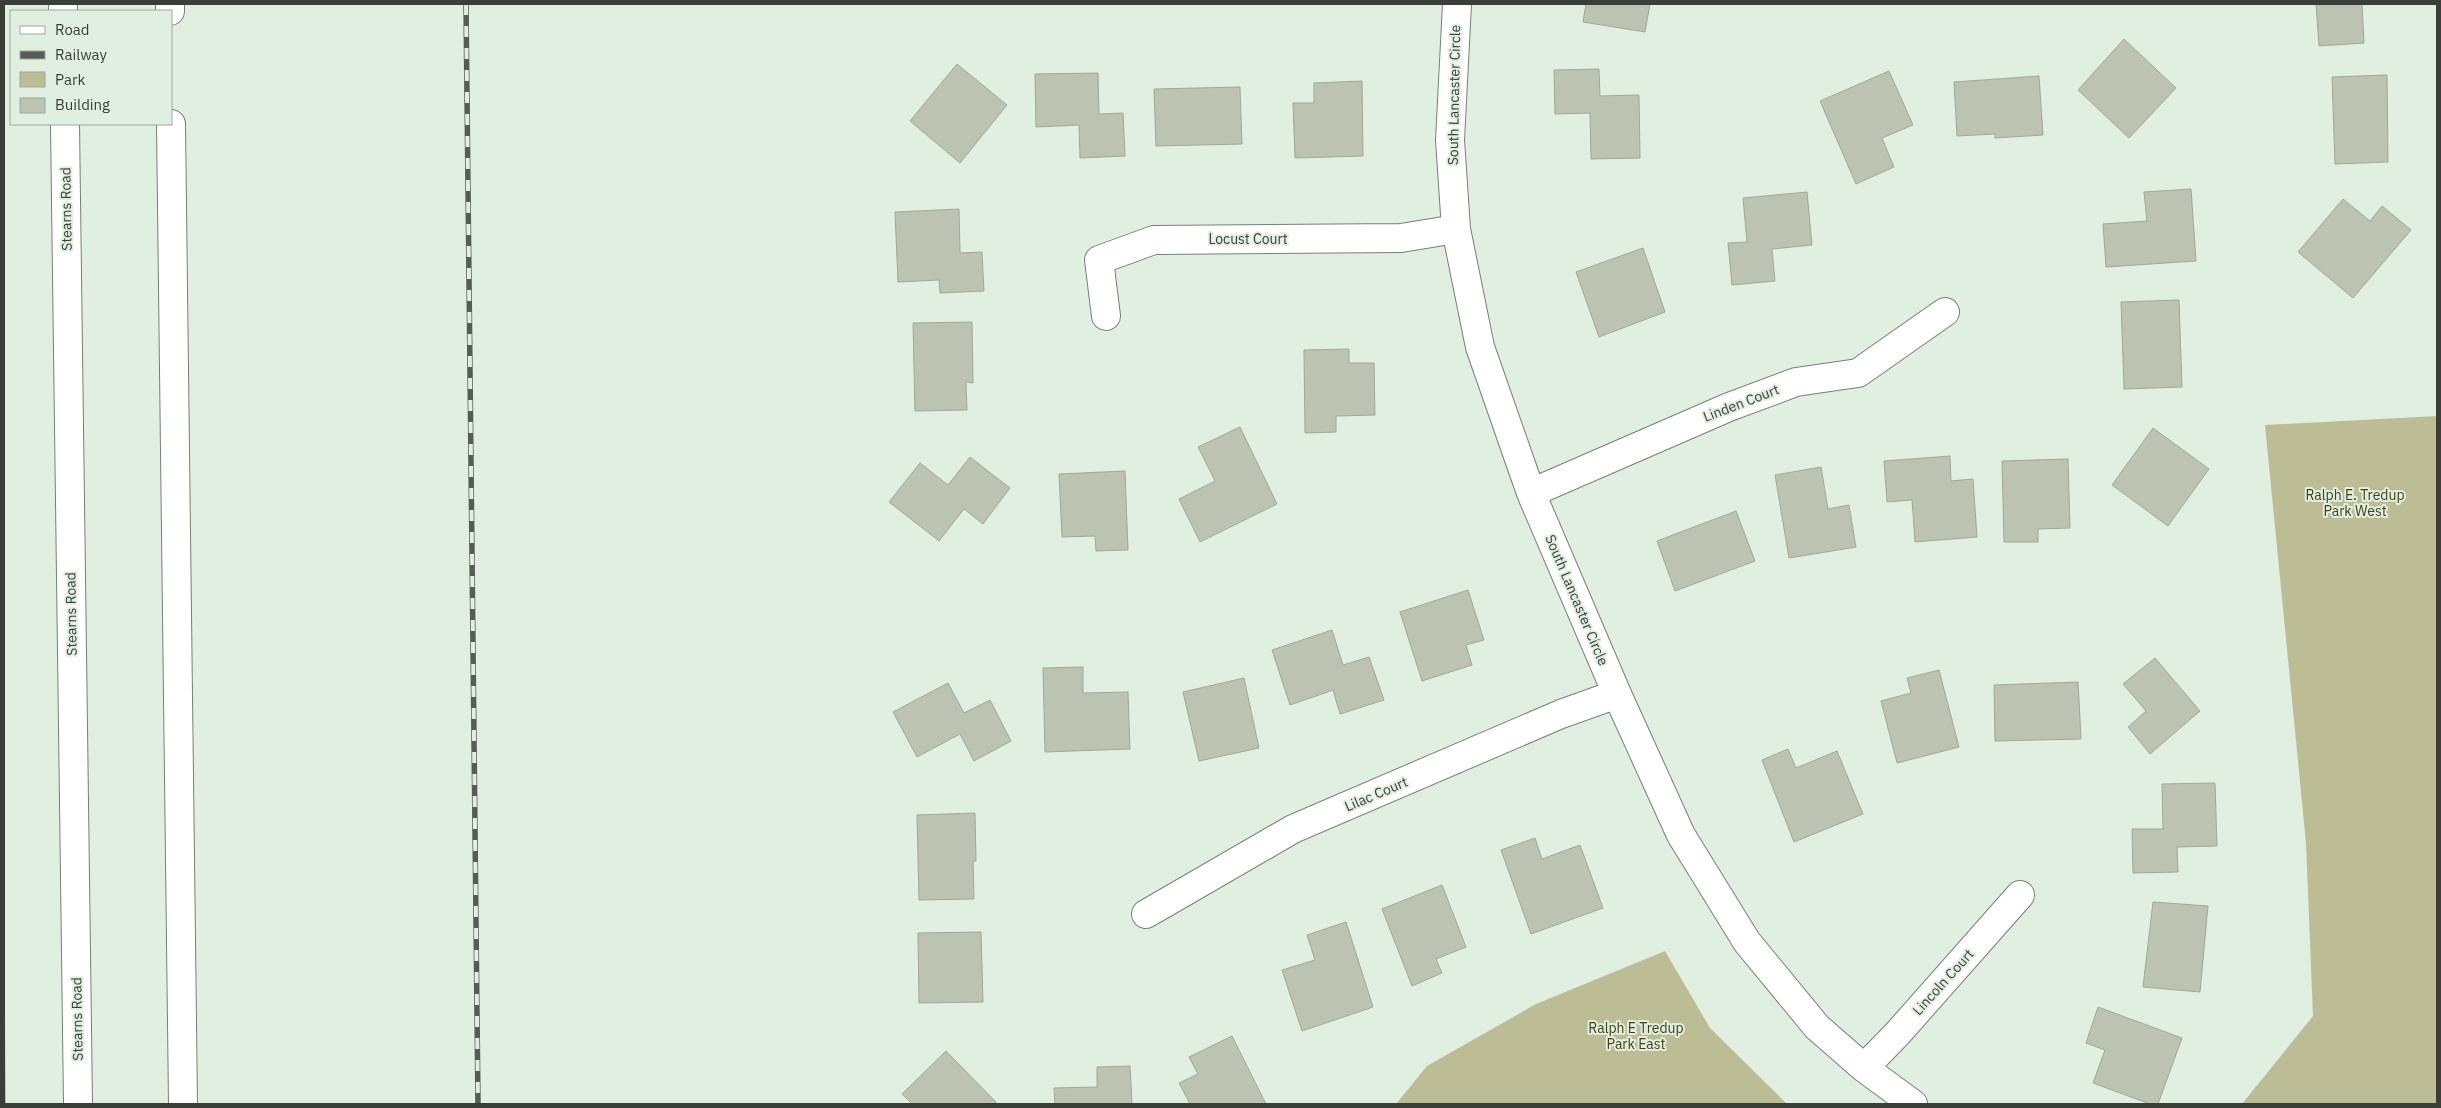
<svg xmlns="http://www.w3.org/2000/svg" width="2441" height="1108" viewBox="0 0 2441 1108" font-family="'IBM Plex Sans',sans-serif">
<rect width="100%" height="100%" fill="#e1efe1"/>
<!-- green -->
<path fill="#bdbd95" d="M2437,416V1104H2242L2313,1016L2306,843L2265,425Z
M4,935L6,1104H4Z
M1665,951L1710,1028L1787,1104H1396L1427,1066L1536,1004Z"/>
<!-- building -->
<path fill="#bcc3b3" stroke="#a1a898" d="M1586,4H1650L1645,32L1583,22Z
M2316,4H2362L2364,43L2319,46Z
M2124,39L2176,88L2129,138L2078,90Z
M957,64L1007,105L960,163L910,121Z
M1599,69L1600,96L1639,95L1640,158L1591,159L1590,113L1555,114L1554,70Z
M1889,71L1913,125L1882,138L1894,167L1856,184L1820,101Z
M1098,73L1099,114L1123,113L1125,156L1080,158L1079,125L1036,127L1035,74Z
M2387,75L2388,162L2335,164L2332,77Z
M2039,76L2043,135L1995,138V134L1957,136L1954,82Z
M1362,81L1363,156L1295,158L1293,103H1314V83Z
M1240,87L1242,144L1156,146L1154,89Z
M2191,189L2196,261L2106,267L2103,224L2147,221L2144,192Z
M1807,192L1812,245L1772,249L1775,281L1732,285L1728,243L1747,242L1743,198Z
M2343,199L2370,221L2382,206L2411,230L2353,298L2298,252Z
M959,209L960,253L982,252L984,291L940,293L939,280L898,282L895,212Z
M1643,248L1665,312L1599,337L1576,272Z
M2179,300L2182,387L2124,389L2121,302Z
M972,322L973,383L966,382L967,410L915,411L913,323Z
M1349,349V363H1374L1375,415L1336,416V432L1305,433L1304,350Z
M1240,427L1277,504L1200,542L1179,499L1215,481L1198,447Z
M2153,428L2209,469L2168,526L2112,485Z
M1950,456L1951,481L1973,479L1977,537L1915,542L1912,500L1887,502L1884,461Z
M970,457L1010,488L983,524L964,509L939,541L889,502L920,463L948,485Z
M2068,459L2070,528L2038,529V542H2004L2002,461Z
M1821,467L1828,509L1849,505L1856,547L1789,558L1775,475Z
M1125,471L1128,550L1096,551L1095,536L1062,537L1059,474Z
M1736,511L1755,561L1675,591L1657,541Z
M1468,590L1484,640L1466,645L1472,665L1422,681L1400,612Z
M1332,630L1343,665L1369,657L1384,700L1340,714L1333,690L1290,705L1272,650Z
M2155,658L2200,711L2150,754L2128,727L2146,711L2123,684Z
M1083,667V693L1128,692L1130,749L1045,752L1043,668Z
M1939,670L1959,747L1897,763L1881,701L1911,693L1907,678Z
M1244,678L1259,748L1199,761L1183,692Z
M2078,682L2081,739L1995,741L1994,685Z
M948,683L964,713L990,700L1011,741L974,761L960,734L917,757L893,712Z
M1788,749L1796,768L1837,751L1863,814L1794,842L1762,760Z
M2215,783L2217,846L2177,847L2178,872L2133,873L2132,829H2163L2162,784Z
M975,813L976,861H973L974,899L919,900L917,815Z
M1535,838L1542,859L1580,845L1603,908L1531,934L1501,850Z
M1442,885L1466,947L1436,959L1442,973L1412,986L1382,909Z
M2153,902L2208,906L2200,992L2143,987Z
M1346,922L1373,1007L1302,1031L1282,970L1315,960L1307,935Z
M981,932L983,1002L919,1003L918,933Z
M2098,1007L2182,1038L2158,1104H2150L2093,1083L2105,1050L2086,1043Z
M1232,1036L1266,1104H1190L1179,1083L1198,1074L1189,1057Z
M946,1051L996,1102L994,1104H912L902,1094Z
M1130,1066L1132,1104H1055L1054,1088L1097,1087V1067Z"/>
<g fill="none" stroke-linecap="round" stroke-linejoin="round">
<defs>
<path id="minor" d="M1457,4L1450,140L1456,229L1480,347L1531,493L1617,694L1681,835L1747,942L1817,1027L1864,1068L1913,1104
M1106,316L1099,260L1154,240L1401,238L1456,229
M1531,493L1729,407L1796,382L1858,373L1945,312
M1146,914L1293,829L1561,714L1617,694
M1864,1068L1898,1033L2020,895"/>
<path id="secondary" d="M63,4V11
M170,4V11
M65,124L78,1104
M171,124L183,1104"/>
</defs>
<!-- minor casing -->
<use href="#minor" stroke="#758175" stroke-width="30"/>
<!-- secondary casing -->
<use href="#secondary" stroke="#758175" stroke-width="30"/>
<!-- minor -->
<use href="#minor" stroke="#fff" stroke-width="28"/>
<!-- secondary -->
<use href="#secondary" stroke="#fff" stroke-width="28"/>
<defs>
<path id="rail" d="M466,4L478,1104"/>
</defs>
<!-- rail casing -->
<use href="#rail" stroke="#555b55" stroke-width="5.5"/>
<!-- rail -->
<use href="#rail" stroke="#e1efe1" stroke-width="4" stroke-dasharray="11" stroke-linecap="butt"/>
</g>
<g text-anchor="middle" stroke-width="4" stroke-linejoin="round" paint-order="stroke">
<!-- street labels -->
<g font-size="14" fill="#393e39" stroke="#e1efe1">
<text transform="translate(1454 95) rotate(-89)" y="5">South Lancaster Circle</text>
<text transform="translate(66 209) rotate(-91)" y="5">Stearns Road</text>
<text x="1248" y="244">Locust Court</text>
<text transform="translate(1741 403) rotate(-21)" y="5">Linden Court</text>
<text transform="translate(1577 600) rotate(67)" y="5">South Lancaster Circle</text>
<text transform="translate(71 614) rotate(-91)" y="5">Stearns Road</text>
<text transform="translate(1376 794) rotate(-23)" y="5">Lilac Court</text>
<text transform="translate(1943 982) rotate(-48)" y="5">Lincoln Court</text>
<text transform="translate(77 1019) rotate(-91)" y="5">Stearns Road</text>
</g>
<!-- park labels -->
<g font-size="14" fill="#434112" stroke="#e1efe1">
<text x="2355" y="500">Ralph E. Tredup<tspan x="2355" dy="16">Park West</tspan></text>
<text x="1636" y="1033">Ralph E Tredup<tspan x="1636" dy="16">Park East</tspan></text>
</g>
</g>
<!-- border -->
<rect width="2441" height="1108" fill="none" stroke="#393e39" stroke-width="10"/>
<!-- legend -->
<rect x="10" y="10" width="162" height="115" fill="#e1efe1" stroke="#9ea89e"/>
<rect x="20" y="26" width="25" height="8" fill="#ffffff" stroke="#9ea89e"/>
<text x="55" y="35" font-size="15" fill="#393e39">Road</text>
<rect x="20" y="51" width="25" height="8" fill="#555b55" stroke="#9ea89e"/>
<text x="55" y="60" font-size="15" fill="#393e39">Railway</text>
<rect x="20" y="72" width="25" height="15" fill="#bdbd95" stroke="#9ea89e"/>
<text x="55" y="85" font-size="15" fill="#393e39">Park</text>
<rect x="20" y="98" width="25" height="15" fill="#bcc3b3" stroke="#9ea89e"/>
<text x="55" y="110" font-size="15" fill="#393e39">Building</text>
</svg>
